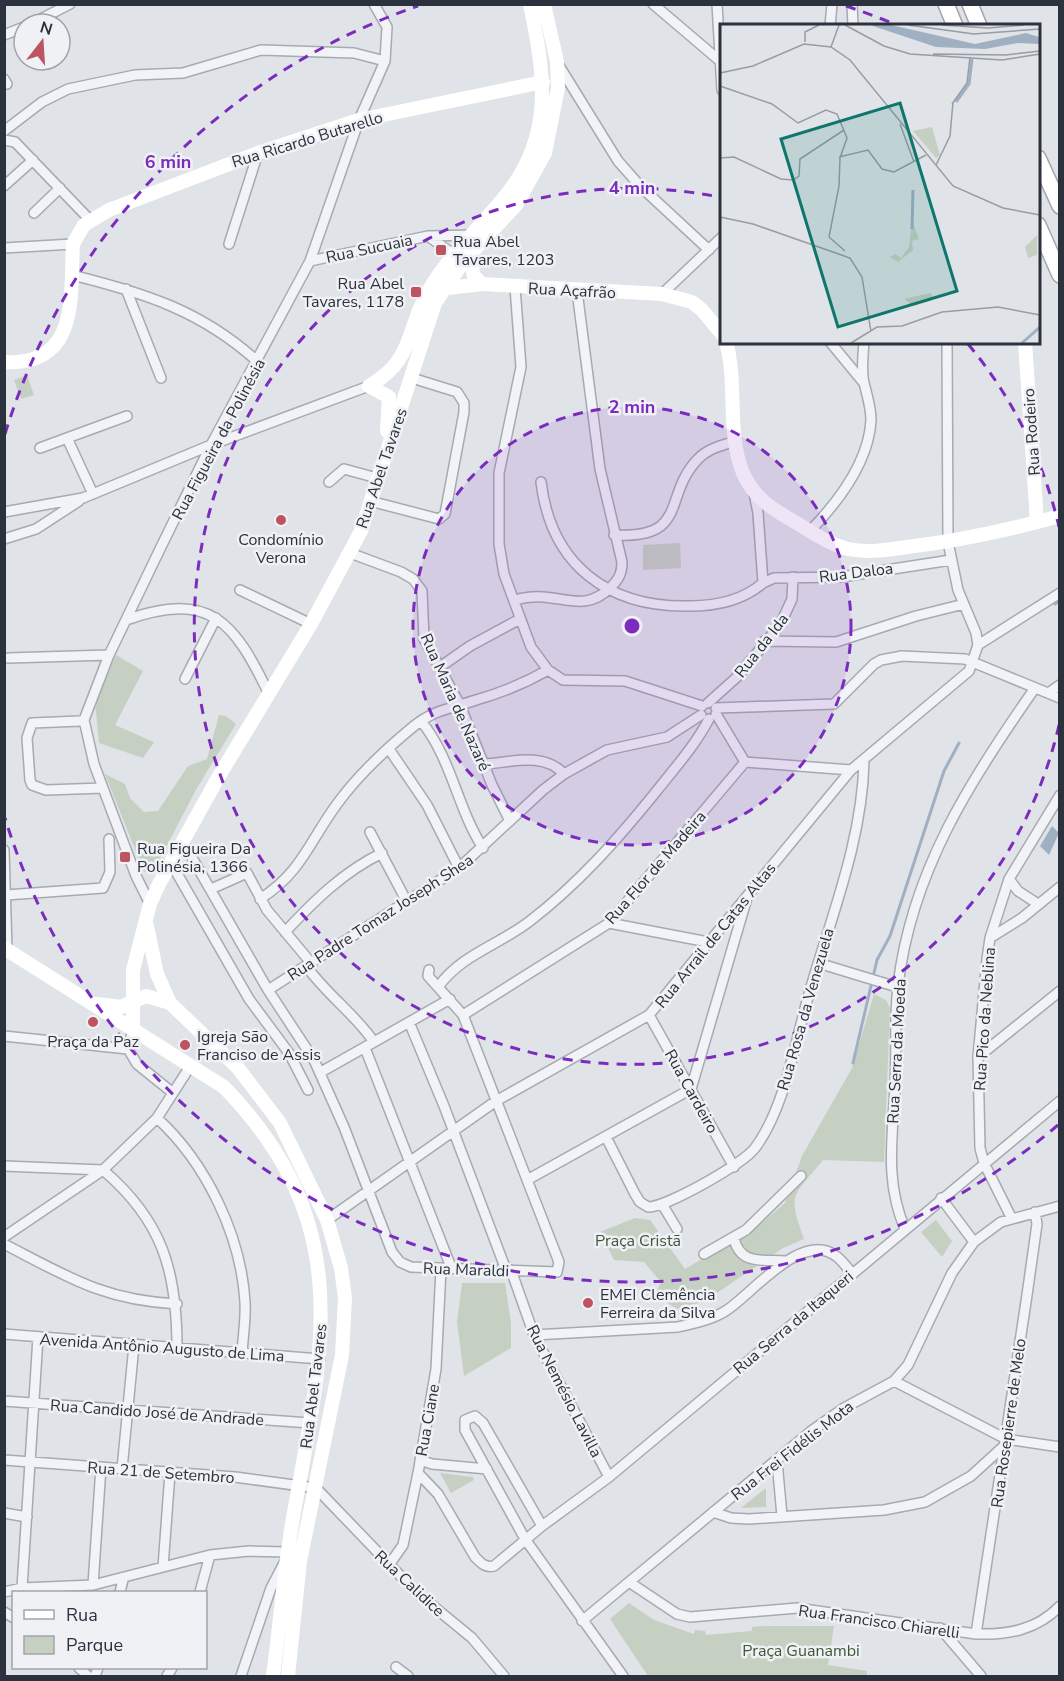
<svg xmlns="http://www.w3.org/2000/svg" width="1064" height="1681" viewBox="0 0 1064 1681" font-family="'Nunito Sans',sans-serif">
<rect width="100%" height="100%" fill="#e0e3e7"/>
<!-- green -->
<path fill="#c5d0c2" d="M27,375L34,395L21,399L14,380Z
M680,543L681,568L643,570V545Z
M116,655L143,671L115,725L154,742L143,758L99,743L95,702Z
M219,715L226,716L236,724L197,788L154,870L144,872L105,774L125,784L130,798L144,812L158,811L188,766L207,759Z
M874,994L886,1000L890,1008L884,1162L823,1160C793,1197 787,1192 804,1239L783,1248L705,1301L677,1309L655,1295L661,1282L644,1262L614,1260L600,1232L635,1218L650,1220L685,1269L757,1227L785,1203L802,1156L852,1068Z
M936,1220L952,1241L942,1257L921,1232Z
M462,1283H505L511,1323V1348L464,1376L457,1322Z
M440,1473L473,1477L474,1480L451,1493Z
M766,1488V1507L741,1508Z
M629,1603L654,1620L694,1634L695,1630L705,1631L706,1635L752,1631V1627L764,1626H834L828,1665L867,1671V1676H648L610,1619Z"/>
<!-- water -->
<path fill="#9fb0c3" d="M1052,826L1059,833L1049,855L1040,846Z"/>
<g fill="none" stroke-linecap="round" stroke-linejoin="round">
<!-- stream -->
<path stroke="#9fb0c3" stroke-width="3" d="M1055,604L1060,601
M853,1063L877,960L890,936L944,771L959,743"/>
<defs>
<path id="street" d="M653,4L720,61
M717,4L722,90
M852,4L853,26
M31,24L70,4
M830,26L832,4
M4,35L24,27
M558,64L618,161L641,187L709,250
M4,79L7,84
M4,131L42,102L68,89L135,75L183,73L261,50L354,53L385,61
M4,140L15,142L90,220
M4,186L33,160
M34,213L60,188
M428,236L453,254
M229,244L258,153
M4,248L73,244
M310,261L428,236L473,235
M72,275C145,293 202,311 258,362
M515,287L521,367L499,473V544L504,574L531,647L548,670L563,680L625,681L702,706
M126,289L161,378
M662,294L722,237
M830,342L863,382
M40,448L67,438
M329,482L344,469L377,478
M541,482C551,565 608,608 690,606C717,606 742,601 763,583L758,513L754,493
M93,494L67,438L127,416
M370,501L439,519L445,514L464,412V403L457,392L412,378
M4,512L83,498L211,445L369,386
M810,531C838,502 869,461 871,420C871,407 867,395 864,383C861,371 863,355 864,342
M614,535C690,539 662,496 698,459C708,448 722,446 735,441
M4,539L36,529L79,501
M350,553L401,572L413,579L422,591L424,639L460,705L492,785L510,821
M763,583L774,578L841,577L951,560
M240,590L311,624
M515,600C556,587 580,618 611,587C619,579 622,573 622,562L600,469L577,291
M126,620C211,590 234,622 269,694
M764,641L836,642L916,616L964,604
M978,645L1060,593
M8,658L109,655
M440,667L470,646L520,619
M185,679L216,618
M1050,692L1060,685
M708,703L737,677L780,625L792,599L793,577
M716,708L834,704L874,664L881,660L902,656L965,659L1060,698
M716,714L745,762
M80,721L32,723L27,738L30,780L32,785L46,790L103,788
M421,721C452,759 457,808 483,848
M389,749L427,805L459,868
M745,762L851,770
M485,764C513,762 544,752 564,774
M370,832L407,902
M183,842L268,990L314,1060L344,1127L392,1252L400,1262L411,1267L557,1272L559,1262L463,1015L428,976L429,970
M4,850L7,950
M171,863L249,999L289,1053L308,1090
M1009,879L1018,891L1038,904
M211,889L247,873L267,910L312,964
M6,895L103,888L110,872L109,839
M260,899C302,872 309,842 337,804C358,775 386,749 414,726C433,710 453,708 476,700C501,693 525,683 548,670
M150,904L136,876L94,764L84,720L109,655L160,549L211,445L310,261L359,120L385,61L387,27L374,4
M609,923L708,942
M285,932C314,901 343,872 382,853
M990,938L1022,918L1060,887
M818,963L897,987
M307,967C327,995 355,1014 374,1042
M438,987C462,954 499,945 530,921C578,884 617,840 655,793C674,769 694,747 709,719
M268,990L459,868L543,790L564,774L607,750L667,737L701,715
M463,1015L609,923L745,762
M649,1015L734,1167
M409,1022L444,1106L506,1270
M133,1029L128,1049L137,1064L173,1093
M4,1036L128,1049
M365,1048L451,1267
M978,1057L1060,991
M321,1072L450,999
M157,1118C206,1163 241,1235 245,1302C246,1319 243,1336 242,1353
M606,1137L635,1194L640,1202L648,1207C667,1207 743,1164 755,1148C785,1108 795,1042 809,994C831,917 863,839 864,759
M4,1166L103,1170
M103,1170C163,1221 177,1272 177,1348
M527,1180L691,1089L747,898
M941,1198L974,1242
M662,1204L677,1229
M1011,1217L984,1163L980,1148L978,1057L987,959L990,938L1009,879L1060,795
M327,1220L496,1101L649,1015L851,770L969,671L978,645L976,633L958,590L948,542L947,342
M905,1229C884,1180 893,1136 895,1086C897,1053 894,1018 898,986C911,872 971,779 1035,688
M4,1237L103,1170L157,1118L191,1065
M734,1238C740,1266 763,1259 786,1261
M4,1244C68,1277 103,1300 177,1304
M704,1254L746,1230L801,1176
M511,1270L534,1335L609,1477
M4,1334L320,1359
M534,1335L678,1327C695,1323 712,1320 727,1310C753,1293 802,1230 836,1256C842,1260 847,1268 852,1273
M894,1381L1006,1439L1060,1447
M4,1401L310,1423
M4,1460L235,1477L316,1488L416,1592L472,1638L504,1676
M420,1460L432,1464L487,1469
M777,1461L782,1516
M122,1469L134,1345
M418,1473L438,1494L475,1557C481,1563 485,1568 494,1566L542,1526L609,1477L1060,1101
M713,1512L731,1518L749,1519L884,1510L925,1502L971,1476L1005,1445
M4,1513L27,1517
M542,1526L483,1423L475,1416L465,1420V1430L525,1539L623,1676
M389,1565L403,1545L418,1473L436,1369L441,1269
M163,1567L170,1473
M629,1582L677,1614L690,1617L797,1608L976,1634C1008,1635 1037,1630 1060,1606
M93,1585L101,1467
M22,1588L38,1337
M4,1592L22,1588L93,1585L210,1555L249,1551L287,1552
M120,1592L123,1580
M200,1592L210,1555
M4,1612L14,1618
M582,1621L810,1432L844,1408L894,1381L908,1365L952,1273L974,1242L1001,1222L1060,1206
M940,1628L981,1676
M976,1634L1027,1295L1037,1224L1035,1212
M396,1667L408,1676
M79,1668L88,1676
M95,1676L98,1668
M167,1676L172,1668
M241,1676L271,1588L284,1563"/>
<path id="primary" d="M946,4L955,26
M970,4L979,26
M1038,158L1060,206
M1038,225L1060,275"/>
</defs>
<!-- street casing -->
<use href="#street" stroke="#a6aab1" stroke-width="12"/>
<!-- primary casing -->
<use href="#primary" stroke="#a1a7b1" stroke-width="18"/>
<!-- street -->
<use href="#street" stroke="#f2f3f6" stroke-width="9"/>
<!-- secondary -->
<path stroke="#fff" stroke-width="14" d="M469,255L474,276L482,284
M440,289L482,284L662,294L692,302L702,310L722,334
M726,342C738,384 726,432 743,473C754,498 772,509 795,522C811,532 829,544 848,549C867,553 888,550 907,547C959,541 1009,530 1060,516
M1025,342L1037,522
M4,362C80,366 70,296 73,244L84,225L109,210L258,153L359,120L543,82
M369,386C416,359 405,329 430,288C450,255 477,230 502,200C555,138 545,77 530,4
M369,386L389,397L387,431
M147,926L157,974L170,1003L238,1068L280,1123L327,1220L341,1268L345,1298L342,1355L300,1561L288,1676
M4,948L224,1087C358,1225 323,1349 293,1518C284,1571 280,1624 273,1676
M98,1004L121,1007L146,996L170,1003
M133,1029V970L150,904L159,884L219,776L311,624L361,531L435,303L463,262L516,205L545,153L558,88L557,62L544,4"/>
<!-- primary -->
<use href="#primary" stroke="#fff" stroke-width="15"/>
</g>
<!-- distance rings -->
<circle cx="632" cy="626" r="219" fill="#7b2cbf" fill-opacity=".12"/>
<g fill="none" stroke="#7b2cbf" stroke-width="3" stroke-dasharray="10 8">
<circle cx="632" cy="626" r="219"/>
<path d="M1059 725A438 438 0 1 1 719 197M968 344A438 438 0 0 1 1059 527"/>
<path d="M1058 1125A656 656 0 0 1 5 818M5 434A656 656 0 0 1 418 6M846 6A656 656 0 0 1 894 24"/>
</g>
<!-- markers -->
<g fill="#be5361" stroke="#eff1f5" stroke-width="2">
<rect x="435" y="244" width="12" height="12" rx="3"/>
<rect x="410" y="286" width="12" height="12" rx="3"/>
<circle cx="281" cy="520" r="6"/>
<rect x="119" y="851" width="12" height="12" rx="3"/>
<circle cx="93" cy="1022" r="6"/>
<circle cx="185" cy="1045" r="6"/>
<circle cx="588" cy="1303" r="6"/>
</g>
<g text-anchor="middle" stroke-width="5" stroke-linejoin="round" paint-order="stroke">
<!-- street labels -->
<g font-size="16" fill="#2b313d" stroke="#eff1f5">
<text transform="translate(307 139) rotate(-17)" y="6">Rua Ricardo Butarello</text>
<text transform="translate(369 248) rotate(-12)" y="6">Rua Sucuaia</text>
<text transform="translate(572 290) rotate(3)" y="6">Rua Açafrão</text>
<text transform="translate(1031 432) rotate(-94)" y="6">Rua Rodeiro</text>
<text transform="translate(218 439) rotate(-62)" y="6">Rua Figueira da Polinésia</text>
<text transform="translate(381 468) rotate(-71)" y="6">Rua Abel Tavares</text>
<text transform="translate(856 572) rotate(-7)" y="6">Rua Daloa</text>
<text transform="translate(761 645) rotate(-52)" y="6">Rua da Ida</text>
<text transform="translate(456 702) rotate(66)" y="6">Rua Maria de Nazaré</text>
<text transform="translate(655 867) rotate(-49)" y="6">Rua Flor de Madeira</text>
<text transform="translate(380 917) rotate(-33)" y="6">Rua Padre Tomaz Joseph Shea</text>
<text transform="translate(715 935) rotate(-51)" y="6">Rua Arrail de Catas Altas</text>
<text transform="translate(805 1009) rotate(-74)" y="6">Rua Rosa da Venezuela</text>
<text transform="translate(984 1019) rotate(-86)" y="6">Rua Pico da Neblina</text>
<text transform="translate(896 1051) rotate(-87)" y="6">Rua Serra da Moeda</text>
<text transform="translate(692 1091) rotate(61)" y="6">Rua Cardeiro</text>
<text transform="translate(466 1269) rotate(2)" y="6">Rua Maraldi</text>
<text transform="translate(793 1322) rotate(-40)" y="6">Rua Serra da Itaqueri</text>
<text transform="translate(162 1347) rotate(4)" y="6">Avenida Antônio Augusto de Lima</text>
<text transform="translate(313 1386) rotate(-83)" y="6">Rua Abel Tavares</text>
<text transform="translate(565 1391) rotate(63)" y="6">Rua Nemésio Lavilla</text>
<text transform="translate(157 1412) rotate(4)" y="6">Rua Candido José de Andrade</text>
<text transform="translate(427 1420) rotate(-80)" y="6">Rua Ciane</text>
<text transform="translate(1008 1423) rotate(-82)" y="6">Rua Rosepierre de Melo</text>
<text transform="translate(792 1450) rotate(-38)" y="6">Rua Frei Fidélis Mota</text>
<text transform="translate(161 1472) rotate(4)" y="6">Rua 21 de Setembro</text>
<text transform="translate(410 1583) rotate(43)" y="6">Rua Calidice</text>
<text transform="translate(879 1621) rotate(8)" y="6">Rua Francisco Chiarelli</text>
</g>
<!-- poi labels -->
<g font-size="16" fill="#2b313d" stroke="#eff1f5" text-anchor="start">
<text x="453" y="247">Rua Abel<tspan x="453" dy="18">Tavares, 1203</tspan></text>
<text x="404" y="289" text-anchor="end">Rua Abel<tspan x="404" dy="18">Tavares, 1178</tspan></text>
<text x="281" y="545" text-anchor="middle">Condomínio<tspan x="281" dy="18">Verona</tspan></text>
<text x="137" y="854">Rua Figueira Da<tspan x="137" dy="18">Polinésia, 1366</tspan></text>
<text x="197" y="1042">Igreja São<tspan x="197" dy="18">Franciso de Assis</tspan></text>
<text x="93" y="1047" text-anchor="middle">Praça da Paz</text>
<text x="600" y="1300">EMEI Clemência<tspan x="600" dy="18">Ferreira da Silva</tspan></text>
</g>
<!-- park labels -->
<g font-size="16" fill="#3e5739" stroke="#eff1f5">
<text x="638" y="1246">Praça Cristã</text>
<text x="801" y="1656">Praça Guanambi</text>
</g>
</g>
<!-- overview -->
<g transform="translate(720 24)">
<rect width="320" height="320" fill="#e0e3e7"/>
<path d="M212,103L220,131L216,134L193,107ZM192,197L199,215L192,217L193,226L178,238L170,233L175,230L181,234L189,223ZM317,211V231L308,234L305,223ZM210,269L215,275L194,282L184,275Z" fill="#c5d0c2"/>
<path d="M150,1H171L255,20L306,9L319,13V20L298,19L265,25L216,23Z" fill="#9fb0c3"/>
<path fill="none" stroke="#9fb0c3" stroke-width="3" d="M236,78L249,60L252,35M192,205L193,166M302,319L320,303"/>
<path fill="none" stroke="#989ca3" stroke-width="1.5" d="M125,1L164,22L190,30L282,36L320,30M188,1L254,10L320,5M222,1L268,4L304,1M85,18V8L99,1M111,23L119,1M213,30L286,31L320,27M0,49L33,42L84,20L111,23L130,36L233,162L283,184L320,191M0,62L52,80L78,99L106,86L117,90L127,114L120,134L119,162L109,213M232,80L247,59L250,33M180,100L194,138M119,133L148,126L162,145L174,148L206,131M0,134L14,133L61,155L73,156L79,152L80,135L124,106M216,141L230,112L233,78M0,193L33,200L130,234L142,253L151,308M109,213L125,227M131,319L157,303L182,302L222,288L278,283L320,291"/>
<path fill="#0f766e" fill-opacity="0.15" stroke="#0f766e" stroke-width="3" d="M180,79L237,267L118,303L61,115Z"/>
<rect width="320" height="320" fill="none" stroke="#2b313d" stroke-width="3"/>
</g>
<circle cx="632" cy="626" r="9" fill="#7b2cbf" stroke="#eff1f5" stroke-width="3"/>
<g font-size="18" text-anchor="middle" font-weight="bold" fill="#7b2cbf" stroke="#eff1f5" stroke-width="5" stroke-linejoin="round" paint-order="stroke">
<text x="168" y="168">6 min</text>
<text x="632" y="194">4 min</text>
<text x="632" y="413">2 min</text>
</g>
<!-- border -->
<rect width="1064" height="1681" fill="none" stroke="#2b313d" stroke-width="12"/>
<!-- legend -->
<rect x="12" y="1591" width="195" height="78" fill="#eff1f5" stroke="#a1a4ab" stroke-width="1.5"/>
<rect x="24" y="1610" width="30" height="9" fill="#ffffff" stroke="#a1a4ab" stroke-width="1.5"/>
<text x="66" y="1621" font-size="18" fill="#2b313d">Rua</text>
<rect x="24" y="1636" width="30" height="18" fill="#c5d0c2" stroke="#a1a4ab" stroke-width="1.5"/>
<text x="66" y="1651" font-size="18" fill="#2b313d">Parque</text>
<!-- north arrow -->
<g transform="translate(42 42) rotate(17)"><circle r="28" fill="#eff1f5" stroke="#a1a4ab" stroke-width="1.5"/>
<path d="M0-4.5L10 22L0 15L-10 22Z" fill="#be5361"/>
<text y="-9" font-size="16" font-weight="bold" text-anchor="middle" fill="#2b313d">N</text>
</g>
</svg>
